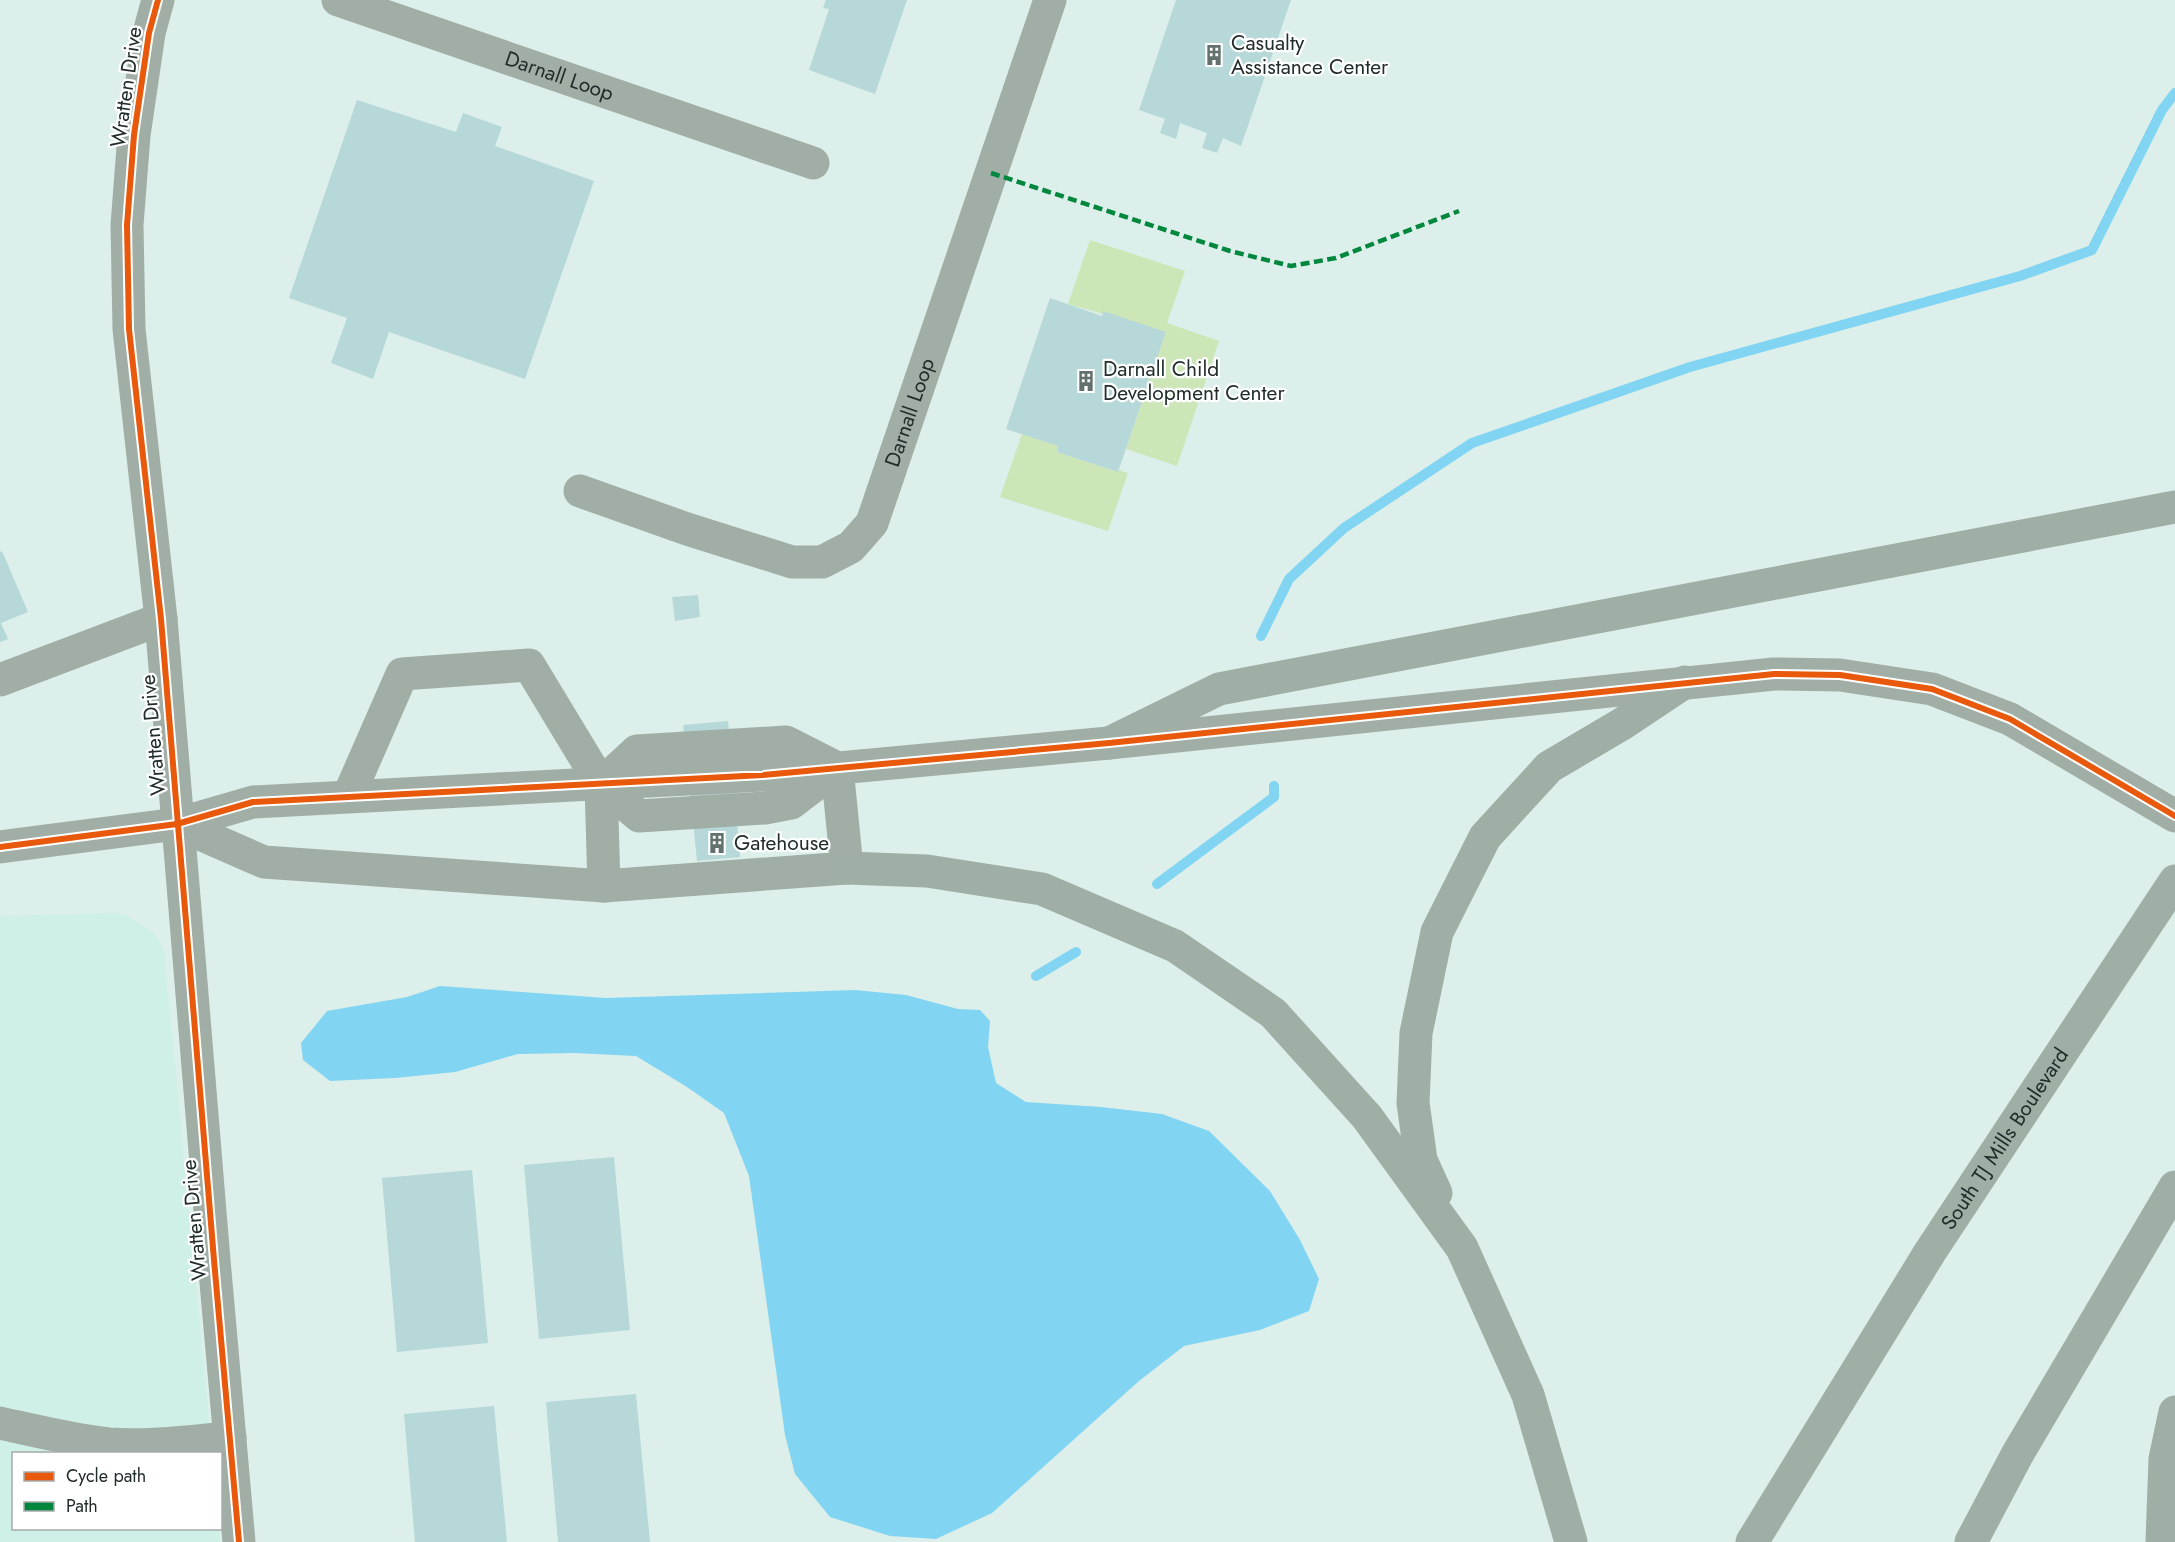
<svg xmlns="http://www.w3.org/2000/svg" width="2175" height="1542" viewBox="0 0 2175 1542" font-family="Jost,sans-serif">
<rect width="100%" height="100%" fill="#dcefea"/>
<!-- built -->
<path fill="#cef0e7" d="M117,913L126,915L154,933L164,951L212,1453L14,1454V1528L219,1529L220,1542H0V916Z"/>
<!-- green -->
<path fill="#cce6b8" d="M1090,240L1185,271L1167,323L1219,341L1177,466L1126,449L1166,332L1068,304Z
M1022,434L1058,446L1057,452L1118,472L1119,470L1128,473L1108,531L1000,497Z"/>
<!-- water -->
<path fill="#82d5f2" d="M440,986L606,998L855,990L906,995L958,1009L980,1010L990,1021L988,1047L996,1083L1026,1102L1101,1107L1162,1114L1209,1131L1270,1191L1300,1240L1319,1279L1309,1311L1260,1330L1184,1346L1139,1381L992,1513L936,1539L890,1536L830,1517L795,1474L785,1435L749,1176L724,1113L687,1087L636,1056L575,1053L518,1054L455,1072L395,1078L330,1081L303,1060L301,1043L327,1011L407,997Z"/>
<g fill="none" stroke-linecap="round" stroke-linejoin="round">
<!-- stream -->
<path stroke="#82d5f2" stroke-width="10" d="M1261,636L1289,579L1344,528L1472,443L1690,367L2020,276L2092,250L2162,110L2175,93
M1157,884L1274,797V786
M1036,976L1076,952"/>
</g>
<!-- building -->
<path fill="#b6d8d8" d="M826,0H907L875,94L809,70L829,9L823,8Z
M1176,0H1291L1241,146L1223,138L1217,153L1202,148L1207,133L1180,123L1176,139L1160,133L1165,119L1139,110Z
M357,100L456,132L463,113L502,127L495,146L594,181L525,379L389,332L373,379L331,363L347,318L289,298Z
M1050,298L1102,316L1103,311L1166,332L1118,472L1057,452L1058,446L1006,429Z
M2,551L28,612L1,623L8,639L0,642V552Z
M698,595L700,617L675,621L672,597Z
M728,721L740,857L697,861L683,725Z
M614,1157L630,1330L539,1339L524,1165Z
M472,1170L488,1343L397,1352L382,1178Z
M636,1394L650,1542H558L546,1402Z
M494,1406L507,1542H415L404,1414Z"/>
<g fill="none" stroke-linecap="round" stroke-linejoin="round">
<!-- minor -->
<g stroke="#a1aea6" stroke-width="33">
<path d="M158,0L149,33L134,135L127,225L129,329L161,619L214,1260L239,1542"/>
<path id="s1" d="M338,0L813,163"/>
<path id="s2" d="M580,491L687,529L792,562H822L851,547L872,523L1050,0"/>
<path d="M0,680L161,619"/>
<path d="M349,795L402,674L529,665L601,784L639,816L765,808L791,803L837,768"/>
<path d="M177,824L264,862L604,886L847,868L837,768"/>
<path d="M0,847L177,824L253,802L763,775L1109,743L1774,674L1840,675L1932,689L2010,719L2175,816"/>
<path d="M604,886L601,784L637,751L786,742L837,768"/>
<path d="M0,1423C36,1431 72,1440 109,1444C150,1447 190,1441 230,1438"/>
</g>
<!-- major -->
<g stroke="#9fafa6" stroke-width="33">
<path d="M1109,743L1219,689L2175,507"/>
<path d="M847,868L927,871L1042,889L1175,946L1273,1013L1367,1117L1462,1248L1528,1395L1571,1542"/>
<path d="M1436,1193L1421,1160L1413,1103L1416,1033L1437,932L1485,837L1549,767L1622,724L1685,682"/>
<path id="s3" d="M1752,1542L1930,1252L2175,881"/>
<path d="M1971,1542L2017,1455L2175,1187"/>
<path d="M2162,1542L2165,1459L2175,1412"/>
</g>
<!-- quiet -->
<path stroke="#00873e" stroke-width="4.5" stroke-dasharray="9 4.5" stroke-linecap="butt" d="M991,173L1230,251L1291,266L1336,258L1459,211"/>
<defs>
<path id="cycleway" d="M158,0L149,33L134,135L127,225L129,329L161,619L214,1260L239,1542
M0,847L177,824L253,802L763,775L1109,743L1774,674L1840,675L1932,689L2010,719L2175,816"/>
</defs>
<!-- cycleway casing -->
<use href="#cycleway" stroke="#fff" stroke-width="10"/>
<!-- cycleway -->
<use href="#cycleway" stroke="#e8590c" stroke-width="6"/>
</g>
<!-- icons -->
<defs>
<symbol id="building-bare" viewBox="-9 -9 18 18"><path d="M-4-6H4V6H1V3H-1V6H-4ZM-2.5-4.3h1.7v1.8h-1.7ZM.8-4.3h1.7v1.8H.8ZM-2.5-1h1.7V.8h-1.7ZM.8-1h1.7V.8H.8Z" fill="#62716d" stroke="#fff" stroke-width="2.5" paint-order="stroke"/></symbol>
</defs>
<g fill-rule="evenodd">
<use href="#building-bare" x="1199" y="40" width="30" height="30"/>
<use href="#building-bare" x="1071" y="366" width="30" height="30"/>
<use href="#building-bare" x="702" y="828" width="30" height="30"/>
</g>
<g text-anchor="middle" stroke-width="4.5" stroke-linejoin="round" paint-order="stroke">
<!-- poi labels -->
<g font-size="21" fill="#202d2a" stroke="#fff" text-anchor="start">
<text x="1231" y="50">Casualty<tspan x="1231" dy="24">Assistance Center</tspan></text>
<text x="1103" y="376">Darnall Child<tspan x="1103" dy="24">Development Center</tspan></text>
<text x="734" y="850">Gatehouse</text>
</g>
<!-- street labels -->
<g font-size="21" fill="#202d2a" stroke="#fff">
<text dy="7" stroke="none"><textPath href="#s1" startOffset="234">Darnall Loop</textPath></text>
<text transform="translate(126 87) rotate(-82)" y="7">Wratten Drive</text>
<text dy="7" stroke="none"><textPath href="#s2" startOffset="435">Darnall Loop</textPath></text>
<text transform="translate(153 735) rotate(-95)" y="7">Wratten Drive</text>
<text dy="7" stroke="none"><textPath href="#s3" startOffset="476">South TJ Mills Boulevard</textPath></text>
<text transform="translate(194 1220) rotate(-95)" y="7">Wratten Drive</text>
</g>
</g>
<!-- legend -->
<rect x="12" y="1452" width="210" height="78" fill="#ffffff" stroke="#a6abaa" stroke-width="1.5"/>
<rect x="24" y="1472" width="30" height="9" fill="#e8590c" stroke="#a6abaa" stroke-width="1.5"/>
<text x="66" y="1482" font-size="18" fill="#202d2a">Cycle path</text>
<rect x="24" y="1502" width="30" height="9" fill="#00873e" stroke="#a6abaa" stroke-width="1.5"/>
<text x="66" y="1512" font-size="18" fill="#202d2a">Path</text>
</svg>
